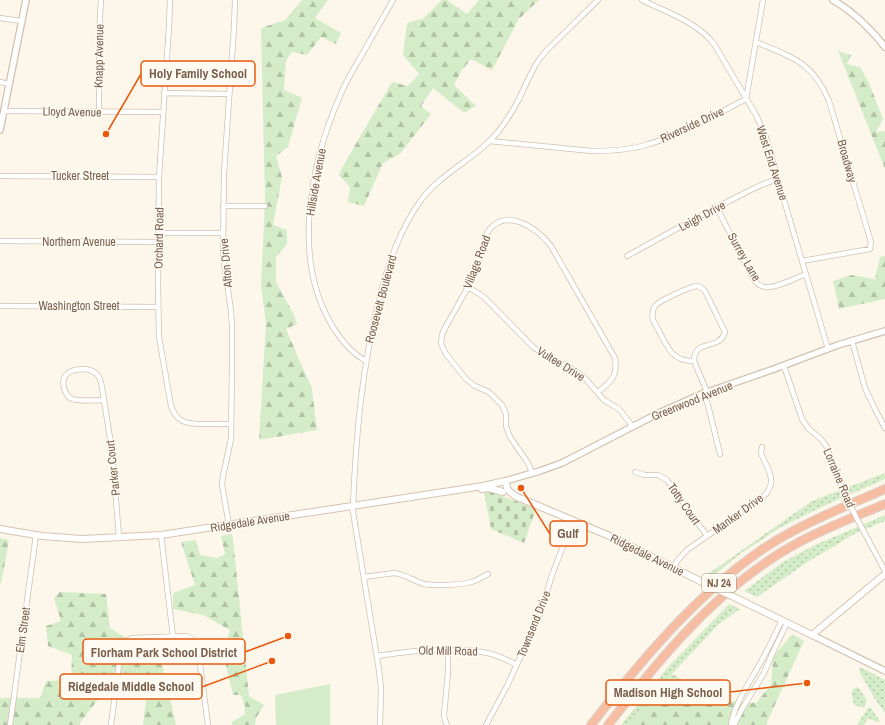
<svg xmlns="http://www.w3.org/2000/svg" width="885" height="725" viewBox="0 0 885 725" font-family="'Archivo Narrow',sans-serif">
<defs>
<pattern id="grass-dots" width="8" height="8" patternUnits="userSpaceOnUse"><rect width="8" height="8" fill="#d5ecc8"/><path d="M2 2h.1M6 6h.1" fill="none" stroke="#b2c2a5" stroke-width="1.8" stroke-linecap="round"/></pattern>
<pattern id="forest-firs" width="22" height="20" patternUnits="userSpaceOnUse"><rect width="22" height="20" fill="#d5ecc8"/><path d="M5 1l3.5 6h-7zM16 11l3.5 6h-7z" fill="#b2c2a5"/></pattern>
<pattern id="cemetery-stones" width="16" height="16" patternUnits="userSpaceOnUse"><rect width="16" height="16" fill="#d5ecc8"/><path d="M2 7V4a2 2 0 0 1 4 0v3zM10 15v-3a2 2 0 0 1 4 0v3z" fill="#b2c2a5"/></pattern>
</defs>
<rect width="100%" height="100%" fill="#fdf7eb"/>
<!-- grass -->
<path fill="url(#grass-dots)" d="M885,473V479L828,504L781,527L740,554L713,576L708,574L812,501Z
M885,515V521L856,533L809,561L757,597L744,591L783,562L813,546Z
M729,604L740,609L718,625L672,674L631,725H621L667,668Z
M860,667L885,680V713L875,699L860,673L859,669Z
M857,687L859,688L867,701L864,708L854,705C853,698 848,691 857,687Z
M870,707L880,721L877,722L868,718L864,725H857L868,708Z"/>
<!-- forest -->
<path fill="url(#forest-firs)" d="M302,0H328L315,18L341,33L336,44L321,37L307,55L292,52L286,61L284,90L302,98L288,147L276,156L282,177L273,225L287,230V244L276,257V282L294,315L297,324L286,329L312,389L317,430L259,440L266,324L261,286L265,199L261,28L285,20Z
M442,0H447L467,14L479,0H539L519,19L492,70L471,59L462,70L454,85L476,106L464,113L433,88L421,106L431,114L400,154L383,163L364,206L348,202L350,187L339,175L343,166L392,82L408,86L419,74L403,55L407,23L424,18Z
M838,51L851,55L847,64L860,67L869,83L883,119L876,132L885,131V169Z
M885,256V299L839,309L833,281L851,275L875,279L880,257Z
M232,534L233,539L249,696L264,705L256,718L255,725H232V722L244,715L245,707L241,695H233L223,654L230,630L203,615L173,609V593L195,585L181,542L196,540L200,555L218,558L225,554L221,536Z
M0,538L9,540L2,579L0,585Z
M60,592L106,594L110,628L161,660L176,725H143L148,683L142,674L118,673L80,723V725H0V698H40L46,681L71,680L72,655L48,646L46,626L61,621L54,598Z
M792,634L804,641L767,722V725H631L671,674L728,701L756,703L771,685L773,657Z"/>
<!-- cemetery -->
<path fill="url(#cemetery-stones)" d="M489,491L536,509L524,543L491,529L484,492Z"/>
<!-- pitch -->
<path fill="#d5ecc8" d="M330,684V725H276L275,695Z"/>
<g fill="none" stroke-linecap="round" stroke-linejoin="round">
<defs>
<path id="minor" d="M170,0L169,27L159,177L158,286L159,337L171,406C177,424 189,424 205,424C214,424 222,424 231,424
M642,0C666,12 697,22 714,44L756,115L766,137L776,173L828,349
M0,18L21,21
M756,42C792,57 813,62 829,101L871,242L870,249L802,261
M0,82L9,84
M164,93L229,94
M4,111L163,112
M99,112V33L101,0
M489,141L592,151C611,151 631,150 649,144C684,134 715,115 746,99L763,0
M0,176L159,177
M223,206H265
M717,208L754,280C757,284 760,286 765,287C774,289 796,278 806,274
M159,233H223
M0,241L159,242
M627,256C660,238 692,220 725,203C742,195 759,184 778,179
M697,286L700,287L705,291L725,332C720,351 694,338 694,361C687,361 678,359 673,354C667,349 658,328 653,320C652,315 652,309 656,305C661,300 689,287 697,286Z
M468,287L484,297L533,347L548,357L569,367L583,376L604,400L619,409L633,427
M0,306L158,307
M852,341L865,388L875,409L885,428
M366,361C350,352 339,338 330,322C292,255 311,162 340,96C345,83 353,70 360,58C371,39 382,19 393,0
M694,361L707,392
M784,366L802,419L808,428L821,439L827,447L844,494
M85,369C103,371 101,385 104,400C95,400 80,402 72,399C64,395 60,380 67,374C72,369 79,369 85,369Z
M705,393L720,454
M104,400L112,451L119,537
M635,472L645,475H658L667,480L707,536
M532,473L528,463L510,437L506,426V414L502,405L489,392L475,386L466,379L446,354L441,344L442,335L445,328L468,287L475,271L487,233C504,206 537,227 551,246L615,358C618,376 611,382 598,392
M352,506L379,670L381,689L380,725
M353,506C356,435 362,365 380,296C389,262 400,229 421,200C443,171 476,159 498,132C506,122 513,110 519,99C524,88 529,77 535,66C539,59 544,53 550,47L598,0
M229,525L223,491L222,484L223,476L231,439L232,365V326L231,311L223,256L224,173L234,27L235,0
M864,532L885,571
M161,535L173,637
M674,568L677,561L687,550L763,497C775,485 772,476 765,462C764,459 762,456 761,453C761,452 762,447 762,447
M364,577L394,573C405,574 414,581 424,584C433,586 462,585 471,582C477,581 482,577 488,574
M377,656C403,652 428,649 454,650C463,650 473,650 482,652C495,654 506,659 517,665
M10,725L36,535
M111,725L121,649C123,643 127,639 133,638L187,636C193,638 196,644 198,649L208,725
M447,725L445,720L444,715L448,672V650
M486,725L507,686L540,614L552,575L562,549L575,521
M731,725C734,703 754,676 764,656C771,644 776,632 782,620
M734,725L742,709L764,673L773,652L787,623"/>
<path id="tertiary" d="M833,0C854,12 870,28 885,47
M0,130L26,0
M505,481L540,471L562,463L659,413L702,394L774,369L838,345L885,331
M812,635L885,671"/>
<path id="secondary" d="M482,489L489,488L503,492
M0,529L42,536L82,539L161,535L352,506L483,486L505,481L508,490L515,496L612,537L702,582
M738,599L812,635L885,574"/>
<path id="motorway" d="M591,725C639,663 695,596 760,551C798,525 842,508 885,489
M608,725C655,665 704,604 768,561C804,536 845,521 885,504"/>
</defs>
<!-- minor casing -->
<use href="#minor" stroke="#d1c0af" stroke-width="6"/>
<!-- tertiary casing -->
<use href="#tertiary" stroke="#d1c0af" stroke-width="8"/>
<!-- secondary casing -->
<use href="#secondary" stroke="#d6c2af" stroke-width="8"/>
<!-- motorway casing -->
<use href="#motorway" stroke="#dcd5d1" stroke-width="10"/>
<!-- minor -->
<use href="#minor" stroke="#fff" stroke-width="4.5"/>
<!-- tertiary -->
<use href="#tertiary" stroke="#fff" stroke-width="5.5"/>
<!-- secondary -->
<use href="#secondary" stroke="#fff" stroke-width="6"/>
<!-- motorway -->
<use href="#motorway" stroke="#f7bda2" stroke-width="8"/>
<defs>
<path id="minor-bridge" d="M844,494L864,532"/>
<path id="secondary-bridge" d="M702,582L738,599"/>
</defs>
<!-- minor-bridge casing -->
<use href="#minor-bridge" stroke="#d1c0af" stroke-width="6" stroke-linecap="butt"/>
<!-- secondary-bridge casing -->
<use href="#secondary-bridge" stroke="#d6c2af" stroke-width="8" stroke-linecap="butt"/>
<!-- minor-bridge -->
<use href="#minor-bridge" stroke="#fff" stroke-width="4.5"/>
<!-- secondary-bridge -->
<use href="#secondary-bridge" stroke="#fff" stroke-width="6"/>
</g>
<g text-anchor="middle" stroke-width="3" stroke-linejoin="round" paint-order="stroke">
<!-- shield labels -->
<rect fill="#fffbf2" stroke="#a28e7e" stroke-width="1" x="702" y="574" width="34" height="18" rx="3"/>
<g font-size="11" font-weight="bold" fill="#7a5f4d">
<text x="719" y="587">NJ 24</text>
</g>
<!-- street labels -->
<g font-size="12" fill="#7a5f4d" stroke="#fffbf2">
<text transform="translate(99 56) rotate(-89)" y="4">Knapp Avenue</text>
<text transform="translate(72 112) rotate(1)" y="4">Lloyd Avenue</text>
<text transform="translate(692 125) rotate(-25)" y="4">Riverside Drive</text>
<text transform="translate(847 161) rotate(74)" y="4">Broadway</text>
<text transform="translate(772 163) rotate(72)" y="4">West End Avenue</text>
<text x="80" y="180">Tucker Street</text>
<text transform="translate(316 182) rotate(-80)" y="4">Hillside Avenue</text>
<text transform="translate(702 216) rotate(-28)" y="4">Leigh Drive</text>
<text transform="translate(159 238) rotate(-89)" y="4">Orchard Road</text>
<text x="79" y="246">Northern Avenue</text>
<text transform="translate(744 257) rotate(60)" y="4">Surrey Lane</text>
<text transform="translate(477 262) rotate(-69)" y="4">Village Road</text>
<text transform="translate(226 263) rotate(-95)" y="4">Afton Drive</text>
<text transform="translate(381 299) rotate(-75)" y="4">Roosevelt Boulevard</text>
<text x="79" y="310">Washington Street</text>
<text transform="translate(561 364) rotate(32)" y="4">Vultee Drive</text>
<text transform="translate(692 401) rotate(-22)" y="4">Greenwood Avenue</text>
<text transform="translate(113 468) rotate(-96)" y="4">Parker Court</text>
<text transform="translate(839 478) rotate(67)" y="4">Lorraine Road</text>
<text transform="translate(684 504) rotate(55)" y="4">Totty Court</text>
<text transform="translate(738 514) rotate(-36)" y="4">Manker Drive</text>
<text transform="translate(250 522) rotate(-9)" y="4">Ridgedale Avenue</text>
<text transform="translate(647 555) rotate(26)" y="4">Ridgedale Avenue</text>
<text transform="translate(534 624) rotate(-68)" y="4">Townsend Drive</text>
<text transform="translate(23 630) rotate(-82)" y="4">Elm Street</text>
<text transform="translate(448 651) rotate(1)" y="4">Old Mill Road</text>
</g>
</g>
<!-- callouts -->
<path fill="none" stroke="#e8590c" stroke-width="1.5" d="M106 134L141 74M521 488L550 534M288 636L245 652M272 661L202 687M807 683L730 692"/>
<g fill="#e8590c" stroke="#fffbf2" stroke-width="1.5">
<circle cx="106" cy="134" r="4"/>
<circle cx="521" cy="488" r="4"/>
<circle cx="288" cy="636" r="4"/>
<circle cx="272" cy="661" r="4"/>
<circle cx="807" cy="683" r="4"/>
</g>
<g fill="#fffbf2" stroke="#e8590c" stroke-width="1.5">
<rect x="141" y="61" width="114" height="25" rx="4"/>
<rect x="550" y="521" width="37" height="25" rx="4"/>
<rect x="83" y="639" width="162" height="25" rx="4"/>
<rect x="60" y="674" width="142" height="25" rx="4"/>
<rect x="606" y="680" width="124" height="25" rx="4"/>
</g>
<g font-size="13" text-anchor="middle" font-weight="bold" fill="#7a5f4d">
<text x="198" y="78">Holy Family School</text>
<text x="568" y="538">Gulf</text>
<text x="164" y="657">Florham Park School District</text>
<text x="131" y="691">Ridgedale Middle School</text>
<text x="668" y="697">Madison High School</text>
</g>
</svg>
